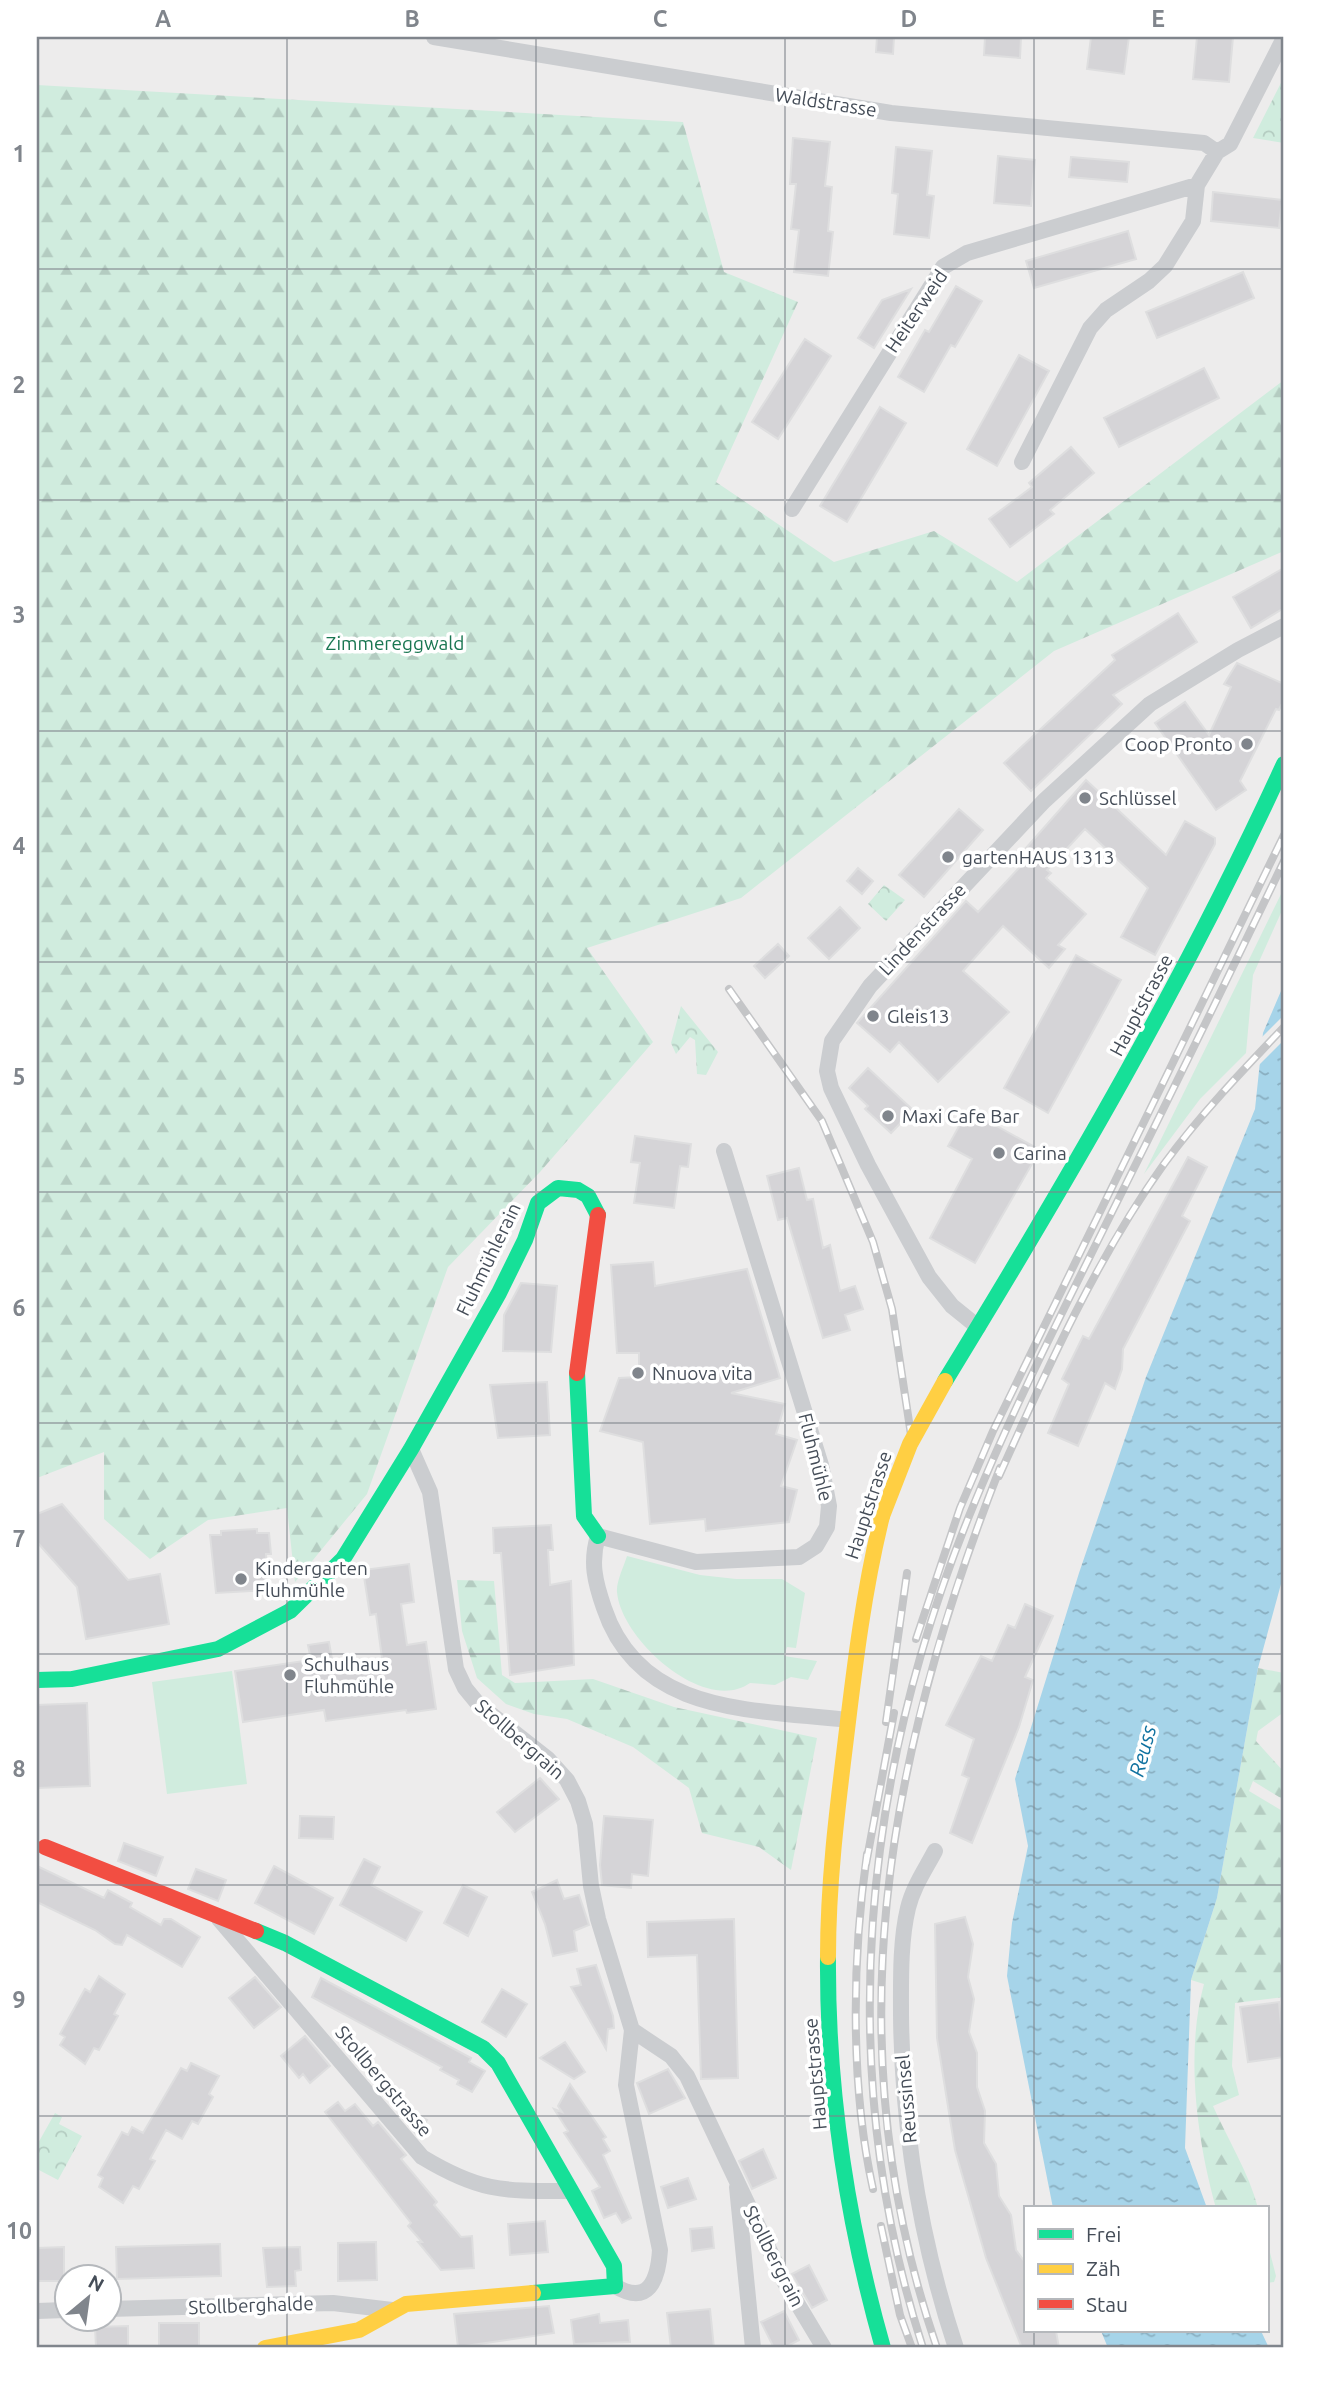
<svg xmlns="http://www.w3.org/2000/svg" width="1321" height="2385" viewBox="0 0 1321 2385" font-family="Ubuntu,sans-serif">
<defs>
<pattern id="forest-firs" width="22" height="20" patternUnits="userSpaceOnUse" patternTransform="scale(1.75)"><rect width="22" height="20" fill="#d0ecde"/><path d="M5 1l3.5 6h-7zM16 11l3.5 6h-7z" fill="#b4ccc1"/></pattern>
<pattern id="park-crowns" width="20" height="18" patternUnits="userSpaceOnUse" patternTransform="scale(1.75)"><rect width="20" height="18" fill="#d0ecde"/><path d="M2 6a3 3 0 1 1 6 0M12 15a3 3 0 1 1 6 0" fill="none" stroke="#b4ccc1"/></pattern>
<pattern id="water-ripples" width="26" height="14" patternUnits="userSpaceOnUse" patternTransform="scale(1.75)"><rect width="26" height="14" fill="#a6d4e9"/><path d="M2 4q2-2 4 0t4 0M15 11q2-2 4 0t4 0" fill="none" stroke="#89aec0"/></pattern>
</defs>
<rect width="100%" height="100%" fill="#edecec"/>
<!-- grass -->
<path fill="#d0ecde" d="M1284,888V906L1253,975L1246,1053L1200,1099L1144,1174Z
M627,1556L700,1575L736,1579H782L805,1593L796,1648L787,1647L784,1656L817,1661L808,1680L791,1677L775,1685L750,1683C705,1715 621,1640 617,1592C616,1582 624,1566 627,1556Z
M232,1671L247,1784L167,1794L152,1682Z"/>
<!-- forest -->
<path fill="url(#forest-firs)" d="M37,85L683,122L724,272L798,302L716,482L834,562L934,531L1017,582L1284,380V551L1054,651L741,898L587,948L653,1042L540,1172L448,1267L367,1494L295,1582L287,1508L208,1520L150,1559L104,1519V1452L37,1478Z
M457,1580L494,1581L502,1675L515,1683L593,1679L674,1707L817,1738L791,1870L759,1847L702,1833L689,1788L633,1747L567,1719L534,1714L506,1704L477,1678L462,1631Z
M1258,1668L1284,1673V1712L1258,1731L1256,1741L1284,1772V1800L1253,1781L1249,1791L1284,1812V1997L1235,2003L1232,2066L1239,2095L1213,2106C1228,2140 1249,2173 1258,2208H1216C1197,2140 1185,2053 1204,1984L1191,1980L1217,1898Z
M1267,2241L1276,2276L1274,2282L1267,2283Z"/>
<!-- park -->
<path fill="url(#park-crowns)" d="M1284,77V143L1253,138Z
M884,885L905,900L886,921L868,904Z
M681,1006L718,1052L706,1075L697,1074L695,1040L690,1037L676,1054L671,1043Z
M55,2113L62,2117L59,2124L82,2136L58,2180L37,2169V2145Z"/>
<!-- water -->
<path fill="url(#water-ripples)" d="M1284,984V1573L1258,1668L1217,1898L1191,1980L1185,2148L1207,2208H1053L1007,1976L1012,1923L1028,1846L1015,1779L1079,1573L1146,1377L1255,1109L1263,1033Z
M1101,2331H1261L1269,2348H1108Z"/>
<!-- pier -->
<path fill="#edecec" d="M1284,1015V1040L1256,1068L1259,1040Z"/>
<!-- building -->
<path fill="#d5d4d7" stroke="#dededf" stroke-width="2" d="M877,37H894L893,54L876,52Z
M985,37H1021L1020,58L984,55Z
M1091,37H1129L1124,74L1087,69Z
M1197,37H1233L1229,82L1193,79Z
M793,138L830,142L825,186L832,187L828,231L833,232L828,276L794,272L799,230L791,229L796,184H790Z
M896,147L932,151L927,195L934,196L929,238L894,234L898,194L892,193Z
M998,156L1035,160L1031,206L994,203Z
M1071,157L1129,162L1127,182L1069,177Z
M1213,192L1282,200L1279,228L1211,221Z
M1128,231L1136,259L1034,288L1026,261Z
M1243,272L1254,298L1157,338L1146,312Z
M956,286L982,301L955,347L951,345L924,392L898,377L925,330L929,332Z
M911,289L874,348L858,338L882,300Z
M805,339L831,356L778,439L752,422Z
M1019,355L1049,371L997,466L967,449Z
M1204,368L1219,398L1119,447L1104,418Z
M880,407L906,423L847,522L820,506Z
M1071,447L1094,473L1050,510L1054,514L1010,547L989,519L1032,487L1029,483Z
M1284,568V608L1251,628L1233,597Z
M1178,613L1197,642L1113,695L1122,704L1031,791L1004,763L1115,660L1112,655Z
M1237,663L1284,684V699L1279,710L1276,709L1240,781L1246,790L1216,810L1155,723L1185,702L1209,735L1231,687L1224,684Z
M1086,780L1166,855L1185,821L1215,838V844L1155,955L1121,937L1148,888L1085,829L1047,870L1051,873L1046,878L1086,914L1058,945L1065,949L1049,968L1003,926L963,971L1009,1012L938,1082L899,1042L890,1052L857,1023L966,901L978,912L1032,854L1026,848Z
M959,809L983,830L924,897L899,875Z
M858,868L873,881L862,894L847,881Z
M840,907L860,928L829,959L808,938Z
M778,944L789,956L765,978L754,966Z
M1076,955L1121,980L1048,1113L1004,1088Z
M868,1068L913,1110L891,1133L865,1109L868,1106L849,1088Z
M968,1110L1040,1150L975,1263L930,1238L972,1159L948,1146Z
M635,1136L691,1144L688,1167L680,1166L674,1208L634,1203L640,1163L631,1162Z
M1188,1157L1207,1167L1182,1216L1190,1221L1123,1349L1122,1369L1115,1389L1105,1383L1078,1446L1048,1433L1069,1384L1062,1379L1083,1336L1089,1339Z
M799,1168L807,1200L813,1199L823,1248L830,1245L840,1291L855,1286L863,1309L845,1315L850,1330L823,1338L787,1218L778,1220L767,1176Z
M653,1262L655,1286L747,1269L780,1378L731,1393L785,1404L776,1434L797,1440L781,1486L797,1490L789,1522L706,1531L705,1519L650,1524L643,1442L600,1431L619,1378L639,1377V1353H617L611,1265Z
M521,1283L557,1286L551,1352L503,1351L504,1315Z
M547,1382L550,1435L498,1438L490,1385Z
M62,1504L128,1580L160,1574L169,1624L86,1639L77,1587L37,1542V1514Z
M551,1525L553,1550H548L550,1585L571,1581L574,1665L510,1675L501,1553H494L493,1528Z
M257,1529V1533H269L271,1554H266L268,1590L216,1593L210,1535H221V1531Z
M409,1564L414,1602L401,1604L407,1645L426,1642L436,1709L407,1713L406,1710L326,1721L324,1710L243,1722L235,1671L311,1660L308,1645L329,1642L333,1665L382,1658L376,1614L370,1615L363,1570Z
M1025,1604L1053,1616L1025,1677L1033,1680L1019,1727L972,1843L950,1833L969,1778L962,1775L974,1739L946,1725L981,1656L992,1661L1008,1625L1015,1628Z
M87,1703L90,1786L37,1788V1705Z
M540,1778L559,1799L515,1832L497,1812Z
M300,1816L334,1817L333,1839L299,1838Z
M604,1816L653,1820L648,1876L632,1874L631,1888L602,1885L600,1865Z
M124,1843L163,1857L156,1876L118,1861Z
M364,1859L380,1867L371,1885L422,1912L406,1941L340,1905Z
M37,1866L104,1898L108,1890L132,1903L130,1907L161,1925L164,1919H171L200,1937L182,1967L127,1935L122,1945L115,1944L95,1930L37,1902Z
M274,1866L333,1898L314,1934L255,1903Z
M196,1869L226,1880L218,1901L188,1889Z
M557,1880L564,1899L579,1895L589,1925L574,1931L577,1951L553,1956L545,1924L532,1892Z
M463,1885L487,1897L468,1936L444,1923Z
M965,1917L973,1944L968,1977L974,1999L969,2032L977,2053V2087L985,2111L984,2143L996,2164L999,2196L1011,2215L1016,2250L1025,2262V2331H1056L1059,2348H1022L986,2258L955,2150L937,2038L935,1924Z
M734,1919L738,2078L701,2079L697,1955L648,1957L647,1922Z
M596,1965L613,2016L614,2028L608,2029L606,2049L571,1987L581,1985L577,1969Z
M99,1976L125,1994L114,2014L118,2016L99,2050L94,2048L85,2064L60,2045L65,2037L60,2034L85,1989L90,1992Z
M255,1977L281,2007L254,2028L229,1998Z
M321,1978L471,2058L469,2062L485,2071L472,2092L457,2084L459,2080L440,2070L442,2067L312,1997Z
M502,1989L527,2004L506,2037L482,2022Z
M1279,2002L1284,2057L1248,2062L1240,2007Z
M305,2036L330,2066L310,2083L303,2074L299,2078L281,2056Z
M565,2042L585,2072L574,2079L540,2058Z
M191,2063L219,2076L209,2094L213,2097L198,2124L192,2121L182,2139L166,2130L150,2159L155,2161L139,2189L133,2186L123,2203L99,2187L103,2178L98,2175L122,2132L128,2135L132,2127L143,2133L181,2068L187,2071Z
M668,2069L685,2098L649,2114L637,2083Z
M570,2084L606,2137L603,2139L610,2151L603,2155L631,2218L622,2223L616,2213L604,2218L592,2191L600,2187L564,2133L568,2131L554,2109L562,2112L558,2106Z
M338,2102L345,2111L355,2104L373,2126L378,2122L406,2155L401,2159L437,2202L434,2205L461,2237L472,2236L474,2268L441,2270L418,2242H422L408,2226L411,2223L325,2112Z
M402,2106L427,2120L418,2136L398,2113Z
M763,2149L776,2178L752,2189L739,2161Z
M688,2178L696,2199L668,2208L661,2187Z
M545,2221L548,2252L510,2255L508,2224Z
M712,2227L714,2248L692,2251L690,2229Z
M376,2242L377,2280L338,2281V2243Z
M220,2244L221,2276L117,2279L116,2247Z
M64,2247V2281H37V2248Z
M300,2247L301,2270L295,2271L296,2286L267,2287L263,2248Z
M809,2265L827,2300L812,2308L792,2274Z
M549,2306L554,2333L458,2347L454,2314Z
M710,2309L714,2348H671L667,2313Z
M784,2311L799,2340L784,2348H774L761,2322Z
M599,2314L600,2323L628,2320L630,2342L574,2344L571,2320Z
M159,2323H199V2347H159Z
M128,2326V2348H96L95,2327Z"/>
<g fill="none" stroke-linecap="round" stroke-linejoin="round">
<!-- street -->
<path stroke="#cbcdd0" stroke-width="16" d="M434,37L891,113L1204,143L1217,152
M1022,462L1090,328L1106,310L1149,281L1165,266L1193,221L1197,185L1217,152L1230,144L1284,38
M792,509L943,267L967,253L1197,185
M724,1151L821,1465L829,1506L827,1527L816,1546L799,1557L696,1562L598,1536C590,1562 595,1582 604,1608C640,1716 755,1709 848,1720
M978,1327L952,1306L929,1277L868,1165L831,1088L827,1071L832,1041L870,986L1044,801L1150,704L1238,650L1284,626
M411,1449L430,1492L456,1669L465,1688L479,1705L548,1759L567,1780L578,1801L585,1824L591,1886L598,1919L632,2030L626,2085L660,2250C658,2281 648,2306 615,2286
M935,1851C925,1870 913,1887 908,1908C900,1941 901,1981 901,2014C902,2129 920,2239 956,2348
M219,1919L422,2157C480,2192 502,2191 568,2191
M632,2030L671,2056L687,2076L785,2283L824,2348
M737,2187L753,2348
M108,2309L333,2303L392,2310
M37,2311L66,2310"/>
<!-- fast -->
<path stroke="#16e098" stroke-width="16" d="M577,1373L584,1516L598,1536
M945,1381C1068,1180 1186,978 1284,764
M37,1680L72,1679L218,1649L290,1611L343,1559L411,1449L499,1293L525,1240L538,1203L558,1188L578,1190L588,1196L598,1215
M256,1931L285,1943L483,2048L498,2063L614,2266L615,2286L533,2293
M828,1957C827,2089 847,2221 883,2348"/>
<!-- slow -->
<path stroke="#ffcf43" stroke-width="16" d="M828,1957C828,1883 837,1811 846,1738C855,1663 864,1589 882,1516
M265,2348L359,2330L406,2304L533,2293"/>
<!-- jam -->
<path stroke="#f24e42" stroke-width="16" d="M577,1373L598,1215
M45,1847L256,1931"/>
<defs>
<path id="rail" d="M729,989L822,1121L873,1242L892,1309L911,1435
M999,1476C1047,1369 1096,1259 1164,1164C1200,1115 1242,1071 1284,1027
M916,1639L960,1508L993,1431L1284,835
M886,1722L907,1573
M867,1854C852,1959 850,2085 873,2189
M866,1864L894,1713
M881,2226L900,2315L912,2348
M923,2348C833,2068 862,1774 974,1504C1015,1404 1065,1307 1113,1210C1171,1094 1228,978 1284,861
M937,2348C833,2045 886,1758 1000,1468"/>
</defs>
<!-- rail casing -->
<use href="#rail" stroke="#c4c5c7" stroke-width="8"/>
<!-- rail -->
<use href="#rail" stroke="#fff" stroke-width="5" stroke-dasharray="16" stroke-linecap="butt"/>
<!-- slow-bridge -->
<path stroke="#ffcf43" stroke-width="16" d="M882,1516L910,1444L945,1381"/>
</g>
<!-- grid -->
<path fill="none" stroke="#80858c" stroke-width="2" stroke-opacity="0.55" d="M287,37V2348M536,37V2348M785,37V2348M1034,37V2208M37,269H1284M37,500H1284M37,731H1284M37,962H1284M37,1192H1284M37,1423H1284M37,1654H1284M37,1885H1284M37,2116H1284M1034,2331V2348"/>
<!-- markers -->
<g fill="#80858c" stroke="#fff" stroke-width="2.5">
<circle cx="1247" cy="744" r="7"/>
<circle cx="1085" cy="798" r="7"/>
<circle cx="948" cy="857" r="7"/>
<circle cx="873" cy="1016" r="7"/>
<circle cx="888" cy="1116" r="7"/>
<circle cx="999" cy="1153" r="7"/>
<circle cx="638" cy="1373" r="7"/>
<circle cx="241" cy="1579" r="7"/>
<circle cx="290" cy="1675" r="7"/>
</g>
<g text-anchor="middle" stroke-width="7" stroke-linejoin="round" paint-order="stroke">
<!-- street labels -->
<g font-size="19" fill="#454d58" stroke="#fff">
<text transform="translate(826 102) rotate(9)" y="7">Waldstrasse</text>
<text transform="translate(916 311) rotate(-56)" y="7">Heiterweid</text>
<text transform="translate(922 929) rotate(-47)" y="7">Lindenstrasse</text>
<text transform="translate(1141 1005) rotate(-62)" y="7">Hauptstrasse</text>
<text transform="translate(488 1259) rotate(-64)" y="7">Fluhmühlerain</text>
<text transform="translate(816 1457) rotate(76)" y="7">Fluhmühle</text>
<text transform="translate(868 1505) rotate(-72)" y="7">Hauptstrasse</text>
<text transform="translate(520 1739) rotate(41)" y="7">Stollbergrain</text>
<text transform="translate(815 2074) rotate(-95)" y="7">Hauptstrasse</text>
<text transform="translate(384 2081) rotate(50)" y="7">Stollbergstrasse</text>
<text transform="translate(906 2099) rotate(-95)" y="7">Reussinsel</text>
<text transform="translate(774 2256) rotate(63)" y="7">Stollbergrain</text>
<text transform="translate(251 2305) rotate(-2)" y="7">Stollberghalde</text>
</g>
<!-- park labels -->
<g font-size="19" fill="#197651" stroke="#fff">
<text x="395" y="650">Zimmereggwald</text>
</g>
<!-- poi labels -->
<g font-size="19" fill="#454d58" stroke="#fff" text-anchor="start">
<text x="1233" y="751" text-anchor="end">Coop Pronto</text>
<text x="1099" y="805">Schlüssel</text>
<text x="962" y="864">gartenHAUS 1313</text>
<text x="887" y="1023">Gleis13</text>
<text x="902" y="1123">Maxi Cafe Bar</text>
<text x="1013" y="1160">Carina</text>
<text x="652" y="1380">Nnuova vita</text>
<text x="255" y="1575">Kindergarten<tspan x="255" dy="22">Fluhmühle</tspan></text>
<text x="304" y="1671">Schulhaus<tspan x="304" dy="22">Fluhmühle</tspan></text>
</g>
<!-- water labels -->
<g font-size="21" font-style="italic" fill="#1072a0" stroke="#fff">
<text transform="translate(1143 1751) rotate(-75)" y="7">Reuss</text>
</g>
</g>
<!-- border -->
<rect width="1321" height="2385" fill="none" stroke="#ffffff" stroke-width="77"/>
<!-- legend -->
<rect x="1024" y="2206" width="245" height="126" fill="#ffffff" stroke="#b5b8bc" stroke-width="2"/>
<rect x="1038" y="2229" width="35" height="10" fill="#16e098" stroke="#b5b8bc" stroke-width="2"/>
<text x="1086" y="2242" font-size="21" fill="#454d58">Frei</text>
<rect x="1038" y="2264" width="35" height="10" fill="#ffcf43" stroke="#b5b8bc" stroke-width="2"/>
<text x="1086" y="2276" font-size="21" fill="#454d58">Zäh</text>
<rect x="1038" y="2299" width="35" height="10" fill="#f24e42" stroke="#b5b8bc" stroke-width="2"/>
<text x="1086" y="2312" font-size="21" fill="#454d58">Stau</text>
<!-- north arrow -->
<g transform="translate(88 2298) rotate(29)"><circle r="33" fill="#ffffff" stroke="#b5b8bc" stroke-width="2"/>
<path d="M0-5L12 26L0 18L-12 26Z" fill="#80858c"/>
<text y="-10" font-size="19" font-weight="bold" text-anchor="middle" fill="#454d58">N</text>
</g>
<rect x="38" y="38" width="1244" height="2308" fill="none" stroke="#80858c" stroke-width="2.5"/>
<g font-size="23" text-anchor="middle" font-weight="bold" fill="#80858c">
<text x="163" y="27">A</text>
<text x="412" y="27">B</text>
<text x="660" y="27">C</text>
<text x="909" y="27">D</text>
<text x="1158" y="27">E</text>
<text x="19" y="162">1</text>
<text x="19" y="393">2</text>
<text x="19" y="623">3</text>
<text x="19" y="854">4</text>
<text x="19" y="1085">5</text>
<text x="19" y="1316">6</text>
<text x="19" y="1547">7</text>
<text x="19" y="1777">8</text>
<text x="19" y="2008">9</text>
<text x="19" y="2239">10</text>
</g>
</svg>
